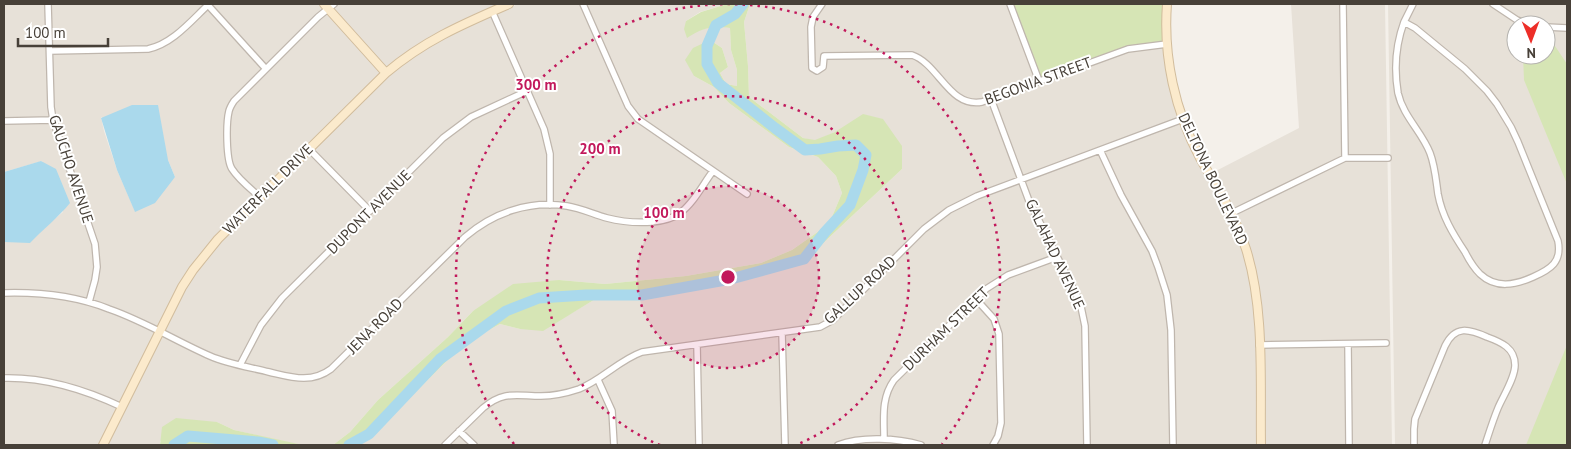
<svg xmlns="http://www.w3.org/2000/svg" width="1571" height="449" viewBox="0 0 1571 449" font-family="'PT Sans',sans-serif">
<rect width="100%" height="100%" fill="#f4f0ea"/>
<!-- residential -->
<path fill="#e7e1d8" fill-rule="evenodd" d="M4,4H319L381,73L215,237L203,251L190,268L170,303L99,445H4V242H14L46,226L63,212L42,161L4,172ZM101,117L168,160L175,177L135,211L117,170L104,131Z
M328,4H501L448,27L429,37L412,48L386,68Z
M518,4H727L700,12L686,21L687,37L695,32L715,25L730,28L731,50L737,70V86L726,84L720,73L728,67L722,48L710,40L694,76L714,87L729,103L789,147L818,157L836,176L842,193L829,224L792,250L761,263L686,276L605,284L559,280L473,311L448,337L378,400L350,432L333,445H303L287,442L234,430L217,422L160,441V445H106L185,289L195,273L220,242L388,75L415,54L450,33Z
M750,4H1008L1038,85L1092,59L1164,45L1169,83L1220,197L1229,215L1243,251L1249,270L1253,291L1256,331L1258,445H359L384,423L466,342L500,324L520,329L572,313L597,298L700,285L775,272L801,264L902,169L835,132L815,141L803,138L749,97L748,66L744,22Z
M1291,4H1385L1392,445H1264L1259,290L1212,173L1299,128Z
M1388,4H1567V445H1395ZM1516,25H1546V55H1516Z"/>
<!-- green -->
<path fill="#d6e5b5" d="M727,4H750L744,22L748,66L749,97L803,138L815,140L835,132L863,114L883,119L902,146V169L801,264L775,272L700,285L597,298L543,331L520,329L500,324L466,342L384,423L359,445H333L350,432L378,400L448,337L473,311L513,284L559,280L605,284L686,276L761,263L792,250L829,224L842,193L836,176L818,157L789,147L729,103L714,87L694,76L685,60L693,48L710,40L722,48L728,67L720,73L726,84L737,86V70L731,50L730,28C714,25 701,28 687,38L684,29L686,21L701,12Z
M1008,4H1164V45L1092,59L1038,86Z
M1546,37H1549L1567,64V184L1524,80L1523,55H1546Z
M1567,345V445H1526Z
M176,418L217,422L234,430L303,445H160L162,427Z"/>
<!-- water -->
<path fill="#aad9ec" d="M132,105H158L168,160L175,177L155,203L135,212L117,170L101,118Z
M41,161L56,169L70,203C58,218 43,229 30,243L4,242V172Z"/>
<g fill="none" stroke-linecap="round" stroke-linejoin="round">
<!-- river -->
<path stroke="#aad9ec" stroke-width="11" d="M174,445L188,436L258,442L273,445
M349,445L369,434L440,359L506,311L539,298L586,295H642L731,279L804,259L825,232L850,205L863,170L866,155L856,145L838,146L820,149L805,150L775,128L718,83L707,64V46L716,25L735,14L743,4"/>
<defs>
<path id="street" d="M48,4L51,107L53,120L95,244L97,267L95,280L89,302
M207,4L266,69
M583,4L628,106L638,119L747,194
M822,4L813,17L811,27L812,68L817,71L823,67L824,56L912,55C939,64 949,108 982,102L1128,49L1167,44
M1010,4L1039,81
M1343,4L1345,158
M1493,4L1517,20L1532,25
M492,11L544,129L550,154V205
M1404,22L1415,28L1465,69L1487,91L1497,104L1511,127L1518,142L1558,241C1562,262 1551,269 1533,277C1515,285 1496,289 1480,274C1474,268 1469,260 1465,252C1453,234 1442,216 1438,194C1436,180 1435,166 1430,153C1422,132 1403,116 1398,93C1394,69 1396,44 1404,22Z
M1404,22L1413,4
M1546,27L1567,28
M50,51L148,49C172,44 190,22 208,5
M991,99L1029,201L1080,302L1085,326L1087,445
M4,121L53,120
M309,149L370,211
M1100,150L1121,195L1152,251L1158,267L1167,295L1171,330L1173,445
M260,197C251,189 239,180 232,169C226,160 226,123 229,111C230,107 232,104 234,101L318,17L334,4
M1232,213L1345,158H1388
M4,293C39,292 76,296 109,309C144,321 176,341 210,356C228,364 249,367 269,372C291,377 311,384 331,369L465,237C493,213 529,200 567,206C580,208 593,214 607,218C622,222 636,223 652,222C662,221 672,219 680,213C694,203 703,184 713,171
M975,298L994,319L999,334L1001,423L998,436L993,445
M782,333L785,445
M1348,344L1349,445
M697,345L699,445
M1259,345L1386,343
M240,365L261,325L282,298L443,138L471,117L527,91
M4,378C46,377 84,389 122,407
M598,380L612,411L614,445
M459,431L474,445
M884,439C884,418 881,398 894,380L986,289L1008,275L1057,257
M445,445L483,408C504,390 517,396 541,396C554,396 567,393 579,389C602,380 619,360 642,352L820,327L833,320L924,229L949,210L977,196L1183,119
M838,445C862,436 897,438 921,445
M1414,445V429L1415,419L1445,346C1455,325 1469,329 1487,337C1501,342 1515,348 1515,365C1515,378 1503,396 1498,408C1493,420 1489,433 1485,445"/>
<path id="secondary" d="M324,4L386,73
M1167,4C1163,57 1175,111 1200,158C1207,171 1216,184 1223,197C1232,214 1240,231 1246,249C1265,309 1260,383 1261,445
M103,445L182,287L193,270L218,239L386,73C425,40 463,24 509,4"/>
</defs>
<!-- street casing -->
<use href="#street" stroke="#bfb6ad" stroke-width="8"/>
<!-- secondary casing -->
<use href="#secondary" stroke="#d1bc9c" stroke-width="10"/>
<!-- street -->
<use href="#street" stroke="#fff" stroke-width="5.5"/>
<!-- secondary -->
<use href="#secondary" stroke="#fbeacc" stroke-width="8"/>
</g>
<!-- distance rings -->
<circle cx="728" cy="277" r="91" fill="#c2185b" fill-opacity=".12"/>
<g fill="none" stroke="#c2185b" stroke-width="2.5" stroke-dasharray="2.5 5">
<circle cx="728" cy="277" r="91"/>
<path d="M660 445A181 181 0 1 1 796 445"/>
<path d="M514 444A272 272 0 1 1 942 444"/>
</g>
<g text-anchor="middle" stroke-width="4" stroke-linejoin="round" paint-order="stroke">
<!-- street labels -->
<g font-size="15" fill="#474038" stroke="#fff">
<text transform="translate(1038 81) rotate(-20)" y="5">BEGONIA STREET</text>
<text transform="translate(71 169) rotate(72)" y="5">GAUCHO AVENUE</text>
<text transform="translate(1213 179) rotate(65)" y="5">DELTONA BOULEVARD</text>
<text transform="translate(268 189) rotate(-45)" y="5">WATERFALL DRIVE</text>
<text transform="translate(369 212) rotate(-45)" y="5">DUPONT AVENUE</text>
<text transform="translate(1055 254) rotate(65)" y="5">GALAHAD AVENUE</text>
<text transform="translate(860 290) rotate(-43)" y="5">GALLUP ROAD</text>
<text transform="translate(375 326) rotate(-45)" y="5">JENA ROAD</text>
<text transform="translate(946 329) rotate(-44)" y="5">DURHAM STREET</text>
</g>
</g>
<circle cx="728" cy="277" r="8" fill="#c2185b" stroke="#fff" stroke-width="2.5"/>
<g font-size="15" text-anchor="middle" font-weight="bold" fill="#c2185b" stroke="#fff" stroke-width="4" stroke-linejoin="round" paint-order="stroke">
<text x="536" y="90">300 m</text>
<text x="600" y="154">200 m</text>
<text x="664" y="218">100 m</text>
</g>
<!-- border -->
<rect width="1571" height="449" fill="none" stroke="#474038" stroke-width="10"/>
<!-- north arrow -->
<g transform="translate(1531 40) rotate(179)"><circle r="24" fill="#ffffff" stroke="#b5b3af"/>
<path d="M0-4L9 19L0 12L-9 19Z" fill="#ed2e28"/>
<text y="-8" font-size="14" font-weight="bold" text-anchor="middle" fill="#474038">N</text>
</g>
<!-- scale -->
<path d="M18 38v8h90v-8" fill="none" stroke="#474038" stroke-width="2.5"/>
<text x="25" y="38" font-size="15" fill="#474038" stroke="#ffffff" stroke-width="4" paint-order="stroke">100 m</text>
</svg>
